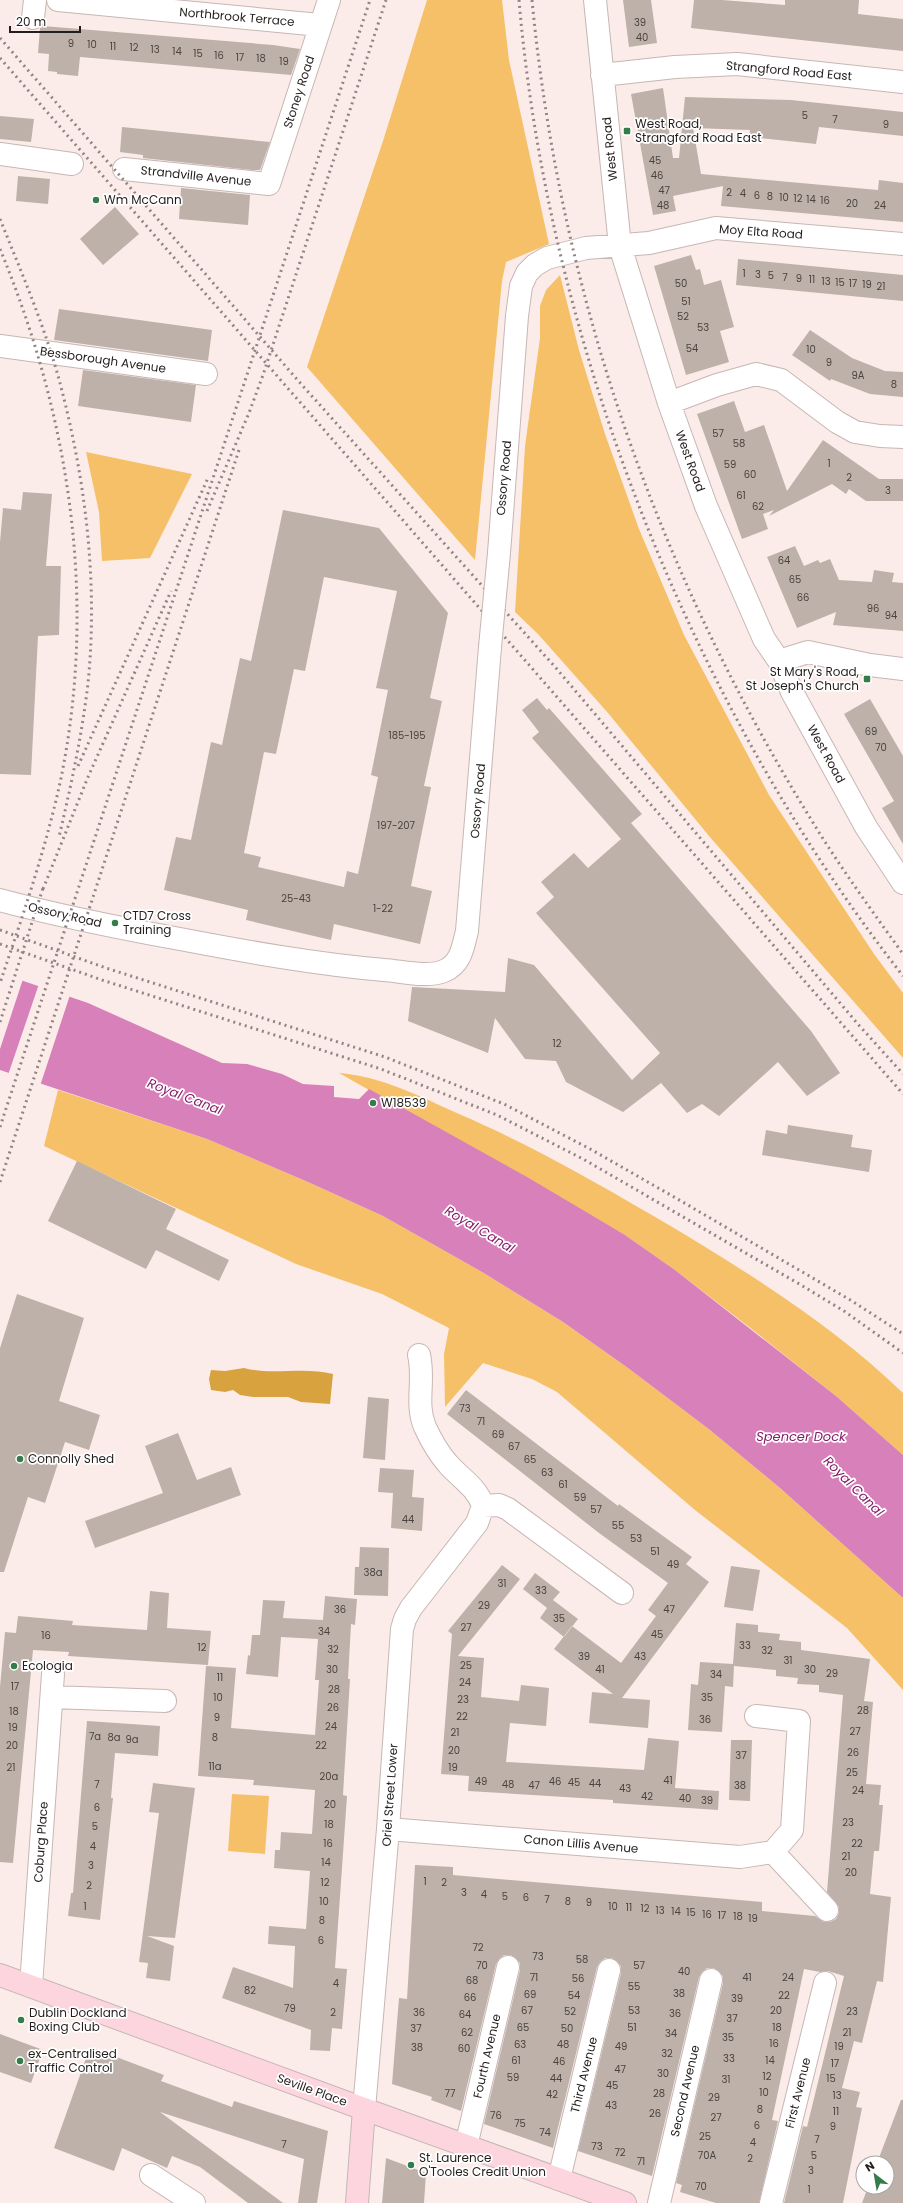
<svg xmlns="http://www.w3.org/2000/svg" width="903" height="2203" viewBox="0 0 903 2203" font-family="Poppins,sans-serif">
<rect width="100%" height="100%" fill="#fcece9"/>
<!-- green -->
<path fill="#f5c067" d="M427,0H502L509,60L549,244L506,262L502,281L475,560L307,367L383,141Z
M560,275L579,350L605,434L639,529L684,635L769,795L874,954L903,993V1058L709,836L608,713L538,634L515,612L525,446L540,338V306L546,290Z
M86,452L192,474L150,558L102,561L99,512Z
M339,1073C381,1076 421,1097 459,1114C534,1146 604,1187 674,1228C755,1277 835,1327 903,1393V1455L836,1396L753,1330L675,1270L625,1235Z
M58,1090L207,1139L308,1182L383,1216L482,1272L563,1322L628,1368L710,1430L780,1488L903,1598V1690L847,1628L695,1510L557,1392L532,1379L483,1363L445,1407L444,1354L449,1328L382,1294L296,1264L44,1146Z
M232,1794L269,1796L265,1854L228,1851Z"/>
<!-- forest -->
<path fill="#d8a23f" d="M244,1368C273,1376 303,1366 333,1374L330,1404L301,1402L288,1397H253L240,1395L233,1390L225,1392L211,1390L209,1379L211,1370L225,1371Z"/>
<!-- water -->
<path fill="#d880b9" d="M0,973L88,1003L222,1063L247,1064L282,1074L303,1084L334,1086V1097L359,1099L369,1089L527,1177L625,1235L675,1270L836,1396L903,1455V1598L780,1488L710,1430L628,1368L563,1322L482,1272L383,1216L308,1182L207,1139L0,1070Z"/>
<!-- pier -->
<path fill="#fcece9" d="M0,971L23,979L0,1049Z
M39,984L70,995L40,1086L8,1075Z"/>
<!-- building -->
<path fill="#bdb1a9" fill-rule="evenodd" d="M623,0H651L657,43L629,47Z
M694,0H722L785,5V0H859L858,14L903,19V51L691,28Z
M43,26L273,45L300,49L291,75L80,57L78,76L57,74V72L48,71L49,54L38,53L40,28Z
M663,88L673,158H679L685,97L791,100L903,112V136L819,127L816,144L749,137L750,130L693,128L701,174L878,190L879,180L903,183V222L721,206L723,186L673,196L676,211L653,215L631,94Z
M0,116L34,119L31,142L0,139Z
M122,127L270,142L260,170H252L143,158V155L120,152Z
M18,176L50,179L48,204L16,201Z
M181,188L250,195L248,225L179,219Z
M115,207L139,234L103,265L80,239Z
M691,255L696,270L700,269L704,285L721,280L734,327L720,331L729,362L686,375L654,266Z
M738,259L903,275V301L736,285Z
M59,309L212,330L208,361L54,340Z
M810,330L852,358L885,371L903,372V397L870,394L831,379L830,381L792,355Z
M83,370L196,385L191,422L78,406Z
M734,401L745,432L764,425L787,491L823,440L879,479H903V501H866L849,489L846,494L832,484L769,516L774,510L763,514L768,529L742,539L697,414Z
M23,492L52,494L46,566H61L59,635L38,636L31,775L0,774V542L3,508L21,510Z
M283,510L379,528L448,613L430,698L442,701L424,786L431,787L411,886L432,891L420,944L334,924L331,940L246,920L248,910L164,890L176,837L191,840L211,742L222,745L240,658L251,661ZM324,577L397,591L376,688L388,690L371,775L378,777L358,874L347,871L344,887L258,867L261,857L244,853L264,752L276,754L294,669L305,671Z
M795,546L804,566L818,560L820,563L830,559L839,580L872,582L874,570L894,573L892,582L903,583V631L833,625L836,612L797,628L767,557Z
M537,698L547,710L549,708L642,814L631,823L811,1031L840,1073L807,1096L778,1062L719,1116L702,1104L687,1113L661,1083L623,1112L566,1082L556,1061L525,1059L495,1018L488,1053L408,1021L412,987L505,992L508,958L534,965L632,1080L660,1053L536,913L554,897L541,882L574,853L588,868L621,839L532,738L539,732L522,710Z
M870,699L903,756V844L882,808L894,801L844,714Z
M788,1125L853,1135L851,1147L872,1150L869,1172L762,1155L766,1130L787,1134Z
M77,1161L176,1209L166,1229L229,1260L219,1281L156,1250L146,1269L48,1221Z
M17,1294L84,1318L59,1401L100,1415L89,1450L65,1442L45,1503L28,1497L4,1572H0V1348Z
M466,1390L618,1506L619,1504L692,1557L686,1564L709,1582L622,1698L650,1700L648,1728L589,1723L592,1692L613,1694L554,1649L572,1626L621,1663L656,1616L648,1610L668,1583L599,1533L447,1414Z
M368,1397L389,1399L385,1460L363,1458Z
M178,1433L197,1480L231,1467L241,1495L95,1548L85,1521L163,1493L145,1446Z
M380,1468L414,1470L412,1497L424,1498L422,1531L391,1528L393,1493L378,1492Z
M360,1547L389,1548L388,1596L354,1595L355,1567H359Z
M502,1565L520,1579L458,1656L484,1658L481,1697L519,1701L521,1685L549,1688L546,1726L510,1723L506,1762L644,1770L648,1738L679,1741L675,1788L719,1791L718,1810L613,1803V1800L468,1791L469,1776L441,1774L452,1634L448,1631Z
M731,1566L760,1570L753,1611L724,1607Z
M535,1573L560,1592L553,1600L578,1619L564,1637L540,1618L547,1608L523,1589Z
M150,1591L169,1593L167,1628L211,1631L208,1665L68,1656L69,1652L33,1650L13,1863L0,1862V1687L5,1632L16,1633L18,1616L73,1621L72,1625L147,1630Z
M325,1596L357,1599L355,1625L351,1624L348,1679H350L343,1795L347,1796L335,1968L347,1969L342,2029L332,2028L330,2051L310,2050L311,2030L222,1998L233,1967L293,1988L295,1946L268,1944L269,1926L306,1929L310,1871L274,1868L275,1850H280L281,1832L312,1834L315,1790L253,1785L254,1780L198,1776L206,1666L236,1668L231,1728L315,1735L319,1680H315L318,1639L281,1637L278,1677L246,1674L248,1655L250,1656L252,1635H260L263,1600L285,1601L283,1618L323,1620Z
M736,1623L758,1625V1632L780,1634L779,1640L801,1642V1650L870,1659L864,1701L873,1702L866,1784L881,1785L879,1805H883L879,1851H874L870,1894L891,1897L883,1982L877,1981L862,2043L854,2041L842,2088L860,2092L856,2107L862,2108L843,2203H784L803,2126L807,2127L844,1976L828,1971L820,1972L804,1969L772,2120L778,2121L759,2203H716L680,2192L682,2185L676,2183L723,1983V1976L714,1968H707L702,1972L699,1977L652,2176L578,2151L621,1973V1966L612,1958H605L600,1962L597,1967L553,2148L484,2124L520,1970V1963L511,1955H504L499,1959L496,1964L461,2111L431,2100L432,2097L392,2084L399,1998L407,1999L415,1865L453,1867V1875L762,1902V1911L815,1916L824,1922H830L836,1919L839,1913V1907L827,1892L843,1695L819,1692V1685L797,1684L798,1678L776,1676V1670L734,1666L733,1687L725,1686L722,1732L688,1730L691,1684L698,1685L700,1662L733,1664Z
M87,1721L160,1726L158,1756L115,1753L111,1798H113L100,1920L68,1916L71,1893H73Z
M731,1740H752L750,1801L729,1800Z
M153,1783L195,1788L175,1938L147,1936L174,1946L170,1981L146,1978L148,1963L139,1962L159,1813L149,1812Z
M0,2034L43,2050L31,2083L0,2072Z
M90,2047L164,2075L161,2081L232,2107L234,2101L328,2131L317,2203H298L304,2159L160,2112L283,2203H248L200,2167L172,2156L167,2168L122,2148L114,2171L54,2148Z
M901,2100H903V2203H862L868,2187H887V2163H877Z
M386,2158L426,2173L424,2203H382Z"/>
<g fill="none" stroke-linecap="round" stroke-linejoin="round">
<defs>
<path id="street" d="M58,0L320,25
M595,0L620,246L669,403L706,506L764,639L779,661L792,692L866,827L903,883
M33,18L35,0
M602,75L675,67L737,64L903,82
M0,154L72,164
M124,169L269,184L329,0
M0,346L206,374
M669,403L717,385L756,374L781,380L837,422L855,432L880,436L903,437
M499,553L517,316L521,286L527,273L535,265L547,258L586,248L649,243L716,228L903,244
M779,661L808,652L870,665L903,669
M0,900C59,916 120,928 180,939C248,952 315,964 384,970C401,971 427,978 444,971C461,964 463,947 467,931L490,647
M419,1355C425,1380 415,1404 425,1427C431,1440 439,1454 448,1464C460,1478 477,1487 483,1506L499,1505L508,1509L622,1593
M52,1697L165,1701
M756,1716L799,1721L792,1830L773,1852
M388,1829L740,1857L773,1852L827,1910
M31,1986L53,1674
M364,2109L388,1829L402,1629L405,1619L411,1608L477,1523L483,1506
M466,2146L508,1967
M151,2175L194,2203
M559,2179L609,1970
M659,2203L711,1980
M771,2203L825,1983"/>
<path id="secondary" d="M0,1975L364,2109L625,2203
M357,2203L364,2109"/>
</defs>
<!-- street casing -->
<use href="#street" stroke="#c6b7b4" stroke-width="24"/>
<!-- secondary casing -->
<use href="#secondary" stroke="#c6b7b4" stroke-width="24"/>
<!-- street -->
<use href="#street" stroke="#fff" stroke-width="22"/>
<!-- secondary -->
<use href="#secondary" stroke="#fcd5df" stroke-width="22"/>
<!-- rail -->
<path stroke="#908583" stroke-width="3" stroke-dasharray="2 4" stroke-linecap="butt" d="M519,0C548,342 691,705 903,976
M532,0C560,294 657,570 812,821C840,867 872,911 903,954
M0,38L302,385L556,668L857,1023L903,1074
M0,58L903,1094
M0,219C22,274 46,329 61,387C86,483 98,584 88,683C82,735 71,786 59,837
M0,249C70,418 98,602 60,783C45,851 22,918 0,983
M207,511L249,413L263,375L386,0
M78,766L208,478
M43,889L88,777L171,591
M0,930L106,968L385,1057L504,1104L592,1150L681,1201L852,1301L903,1334
M0,944L102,980L381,1069L497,1115L583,1159L801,1285L844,1311L903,1353
M0,1022L44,885
M0,1127L370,0
M0,1182L239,450"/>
<defs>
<path id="street-bridge" d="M490,647L499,553"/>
</defs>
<!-- street-bridge casing -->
<use href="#street-bridge" stroke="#c6b7b4" stroke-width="24" stroke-linecap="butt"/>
<!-- street-bridge -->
<use href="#street-bridge" stroke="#fff" stroke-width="22"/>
</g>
<!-- markers -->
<g fill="#337d4b" stroke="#fff" stroke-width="1.5">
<rect x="623" y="127" width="8" height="8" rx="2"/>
<circle cx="96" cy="200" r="4"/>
<rect x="863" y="675" width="8" height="8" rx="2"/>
<circle cx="115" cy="923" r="4"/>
<circle cx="373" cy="1103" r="4"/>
<circle cx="20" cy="1459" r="4"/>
<circle cx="14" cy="1666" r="4"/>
<circle cx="21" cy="2020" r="4"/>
<circle cx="20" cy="2061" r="4"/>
<circle cx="411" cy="2165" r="4"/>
</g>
<g text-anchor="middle" stroke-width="3.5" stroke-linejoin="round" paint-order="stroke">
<!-- number labels -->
<g font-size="10" fill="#4a4340">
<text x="640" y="26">39</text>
<text x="642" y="41">40</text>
<text x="71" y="47">9</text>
<text x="92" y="48">10</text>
<text x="113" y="50">11</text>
<text x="134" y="51">12</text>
<text x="155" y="53">13</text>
<text x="177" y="55">14</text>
<text x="198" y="57">15</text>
<text x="219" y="59">16</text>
<text x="240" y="61">17</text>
<text x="261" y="62">18</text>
<text x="284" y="65">19</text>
<text x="805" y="119">5</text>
<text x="835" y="123">7</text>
<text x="886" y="128">9</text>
<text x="655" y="164">45</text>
<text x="657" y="179">46</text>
<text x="664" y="194">47</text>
<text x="729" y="196">2</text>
<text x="743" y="197">4</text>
<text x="757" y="199">6</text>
<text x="770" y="200">8</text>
<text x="784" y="201">10</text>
<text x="798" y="202">12</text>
<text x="811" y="203">14</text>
<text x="825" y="204">16</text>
<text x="852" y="207">20</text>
<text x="663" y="209">48</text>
<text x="880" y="209">24</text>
<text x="744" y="277">1</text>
<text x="758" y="278">3</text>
<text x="771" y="279">5</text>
<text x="785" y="281">7</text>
<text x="799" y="282">9</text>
<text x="812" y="283">11</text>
<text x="826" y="285">13</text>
<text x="840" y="286">15</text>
<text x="681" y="287">50</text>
<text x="853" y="287">17</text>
<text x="867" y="288">19</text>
<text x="881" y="290">21</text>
<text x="686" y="305">51</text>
<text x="683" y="320">52</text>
<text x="703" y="331">53</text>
<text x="692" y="352">54</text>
<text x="811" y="353">10</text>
<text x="829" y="366">9</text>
<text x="858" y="379">9A</text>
<text x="894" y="388">8</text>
<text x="718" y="437">57</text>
<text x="739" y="447">58</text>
<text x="829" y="467">1</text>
<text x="730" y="468">59</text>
<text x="750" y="478">60</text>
<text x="849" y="481">2</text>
<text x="888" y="494">3</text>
<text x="741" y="499">61</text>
<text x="758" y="510">62</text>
<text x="784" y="564">64</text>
<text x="795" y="583">65</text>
<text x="803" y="601">66</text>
<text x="873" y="612">96</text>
<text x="891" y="619">94</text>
<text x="871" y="735">69</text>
<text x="407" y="739">185-195</text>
<text x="881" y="751">70</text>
<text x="396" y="829">197-207</text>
<text x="296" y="902">25-43</text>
<text x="383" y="912">1-22</text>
<text x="557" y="1047">12</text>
<text x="465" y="1412">73</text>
<text x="481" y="1425">71</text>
<text x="498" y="1438">69</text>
<text x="514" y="1450">67</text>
<text x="530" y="1463">65</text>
<text x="547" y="1476">63</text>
<text x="563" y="1488">61</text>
<text x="580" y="1501">59</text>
<text x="596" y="1513">57</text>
<text x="408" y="1523">44</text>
<text x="618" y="1529">55</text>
<text x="636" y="1542">53</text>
<text x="655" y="1555">51</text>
<text x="673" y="1568">49</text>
<text x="373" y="1576">38a</text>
<text x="502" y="1587">31</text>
<text x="541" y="1594">33</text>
<text x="484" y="1609">29</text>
<text x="340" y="1613">36</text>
<text x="669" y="1613">47</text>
<text x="559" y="1622">35</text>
<text x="466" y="1631">27</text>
<text x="324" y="1635">34</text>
<text x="657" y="1638">45</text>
<text x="46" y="1639">16</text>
<text x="745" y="1649">33</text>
<text x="202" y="1651">12</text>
<text x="333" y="1653">32</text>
<text x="767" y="1654">32</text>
<text x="584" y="1660">39</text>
<text x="640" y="1660">43</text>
<text x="788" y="1664">31</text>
<text x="466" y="1669">25</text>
<text x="332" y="1673">30</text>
<text x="600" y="1673">41</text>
<text x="810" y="1673">30</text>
<text x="832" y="1677">29</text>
<text x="716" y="1678">34</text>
<text x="220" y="1681">11</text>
<text x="465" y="1686">24</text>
<text x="15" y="1690">17</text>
<text x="334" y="1693">28</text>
<text x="218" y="1701">10</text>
<text x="707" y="1701">35</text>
<text x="463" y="1703">23</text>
<text x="333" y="1711">26</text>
<text x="863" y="1714">28</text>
<text x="14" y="1715">18</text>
<text x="462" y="1720">22</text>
<text x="217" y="1721">9</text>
<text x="705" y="1723">36</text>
<text x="331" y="1730">24</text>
<text x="13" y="1731">19</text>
<text x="855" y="1735">27</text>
<text x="455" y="1736">21</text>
<text x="95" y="1740">7a</text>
<text x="114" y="1741">8a</text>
<text x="215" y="1741">8</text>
<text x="132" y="1743">9a</text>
<text x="12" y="1749">20</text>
<text x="321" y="1749">22</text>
<text x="454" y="1754">20</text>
<text x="853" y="1756">26</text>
<text x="741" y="1759">37</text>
<text x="215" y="1770">11a</text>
<text x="11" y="1771">21</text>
<text x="453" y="1771">19</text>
<text x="852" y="1776">25</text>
<text x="329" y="1780">20a</text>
<text x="668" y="1784">41</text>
<text x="481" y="1785">49</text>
<text x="555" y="1785">46</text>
<text x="574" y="1786">45</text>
<text x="595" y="1787">44</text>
<text x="97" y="1788">7</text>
<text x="508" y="1788">48</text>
<text x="534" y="1789">47</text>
<text x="740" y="1789">38</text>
<text x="625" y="1792">43</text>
<text x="858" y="1794">24</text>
<text x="647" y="1800">42</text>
<text x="685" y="1802">40</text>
<text x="707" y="1804">39</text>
<text x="330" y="1808">20</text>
<text x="97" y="1811">6</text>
<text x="848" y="1826">23</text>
<text x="329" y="1828">18</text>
<text x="95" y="1830">5</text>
<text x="328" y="1847">16</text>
<text x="857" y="1847">22</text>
<text x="93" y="1850">4</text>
<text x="846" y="1860">21</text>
<text x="326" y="1866">14</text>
<text x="91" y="1869">3</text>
<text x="851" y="1876">20</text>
<text x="425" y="1885">1</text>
<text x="325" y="1886">12</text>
<text x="444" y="1886">2</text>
<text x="89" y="1889">2</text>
<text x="464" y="1896">3</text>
<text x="484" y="1898">4</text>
<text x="505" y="1900">5</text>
<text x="526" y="1901">6</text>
<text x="547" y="1903">7</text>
<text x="324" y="1905">10</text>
<text x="568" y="1905">8</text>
<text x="589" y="1906">9</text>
<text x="85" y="1910">1</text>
<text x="613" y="1910">10</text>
<text x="629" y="1911">11</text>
<text x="645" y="1912">12</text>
<text x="660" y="1914">13</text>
<text x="676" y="1915">14</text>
<text x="691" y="1916">15</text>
<text x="707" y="1918">16</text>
<text x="722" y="1919">17</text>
<text x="738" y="1920">18</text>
<text x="753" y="1922">19</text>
<text x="322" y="1924">8</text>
<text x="321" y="1944">6</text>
<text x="478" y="1951">72</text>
<text x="538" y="1960">73</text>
<text x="582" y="1963">58</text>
<text x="482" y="1969">70</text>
<text x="639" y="1969">57</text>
<text x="684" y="1975">40</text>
<text x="534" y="1981">71</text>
<text x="747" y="1981">41</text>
<text x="788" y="1981">24</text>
<text x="578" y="1982">56</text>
<text x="472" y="1984">68</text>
<text x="336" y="1987">4</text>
<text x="634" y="1990">55</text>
<text x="250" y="1994">82</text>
<text x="679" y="1997">38</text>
<text x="530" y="1998">69</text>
<text x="574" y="1999">54</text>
<text x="784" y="1999">22</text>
<text x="470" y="2001">66</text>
<text x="737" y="2002">39</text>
<text x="290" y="2012">79</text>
<text x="527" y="2014">67</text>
<text x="634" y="2014">53</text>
<text x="776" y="2014">20</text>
<text x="570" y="2015">52</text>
<text x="852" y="2015">23</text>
<text x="333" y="2016">2</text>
<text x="419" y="2016">36</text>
<text x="675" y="2017">36</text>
<text x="465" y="2018">64</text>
<text x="732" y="2022">37</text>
<text x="523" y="2031">65</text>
<text x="632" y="2031">51</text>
<text x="777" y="2031">18</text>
<text x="416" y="2032">37</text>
<text x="567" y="2032">50</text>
<text x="467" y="2036">62</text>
<text x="847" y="2036">21</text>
<text x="671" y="2037">34</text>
<text x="728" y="2041">35</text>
<text x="774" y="2047">16</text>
<text x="520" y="2048">63</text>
<text x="563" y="2048">48</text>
<text x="621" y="2050">49</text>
<text x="839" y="2050">19</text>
<text x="417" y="2051">38</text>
<text x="464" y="2052">60</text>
<text x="667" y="2057">32</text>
<text x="729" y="2062">33</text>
<text x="516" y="2064">61</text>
<text x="770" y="2064">14</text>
<text x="559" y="2065">46</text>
<text x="835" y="2067">17</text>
<text x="620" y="2073">47</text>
<text x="663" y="2077">30</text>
<text x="767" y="2080">12</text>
<text x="513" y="2081">59</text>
<text x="556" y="2082">44</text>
<text x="831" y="2082">15</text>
<text x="726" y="2083">31</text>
<text x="612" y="2089">45</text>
<text x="764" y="2096">10</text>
<text x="450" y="2097">77</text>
<text x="659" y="2097">28</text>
<text x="552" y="2098">42</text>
<text x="837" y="2099">13</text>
<text x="714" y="2101">29</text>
<text x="611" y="2109">43</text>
<text x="760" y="2113">8</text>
<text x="836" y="2115">11</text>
<text x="655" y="2117">26</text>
<text x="496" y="2119">76</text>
<text x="716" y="2121">27</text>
<text x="520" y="2127">75</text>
<text x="757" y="2129">6</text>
<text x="833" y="2130">9</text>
<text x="545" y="2136">74</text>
<text x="705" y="2140">25</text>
<text x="817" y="2143">7</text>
<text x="753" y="2146">4</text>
<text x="284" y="2148">7</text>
<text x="597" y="2150">73</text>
<text x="620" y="2156">72</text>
<text x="707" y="2159">70A</text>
<text x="814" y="2159">5</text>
<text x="750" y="2162">2</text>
<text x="641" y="2165">71</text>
<text x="811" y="2174">3</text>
<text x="701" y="2190">70</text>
<text x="809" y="2193">1</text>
</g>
<!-- street labels -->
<g font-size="12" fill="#231e1d" stroke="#fff">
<text transform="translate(237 17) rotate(5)" y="4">Northbrook Terrace</text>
<text transform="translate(789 71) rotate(5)" y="4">Strangford Road East</text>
<text transform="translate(299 92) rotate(-72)" y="4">Stoney Road</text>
<text transform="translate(610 149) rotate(-96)" y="4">West Road</text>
<text transform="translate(196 176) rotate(6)" y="4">Strandville Avenue</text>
<text transform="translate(761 232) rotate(4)" y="4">Moy Elta Road</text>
<text transform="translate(103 360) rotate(8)" y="4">Bessborough Avenue</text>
<text transform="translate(690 461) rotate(70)" y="4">West Road</text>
<text transform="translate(504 478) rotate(-85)" y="4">Ossory Road</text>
<text transform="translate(826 754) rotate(61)" y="4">West Road</text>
<text transform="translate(478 801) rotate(-85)" y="4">Ossory Road</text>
<text transform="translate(65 915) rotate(13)" y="4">Ossory Road</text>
<text transform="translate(390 1795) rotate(-86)" y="4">Oriel Street Lower</text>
<text transform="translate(41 1842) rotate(-86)" y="4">Coburg Place</text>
<text transform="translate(581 1844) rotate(5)" y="4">Canon Lillis Avenue</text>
<text transform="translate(487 2056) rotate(-77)" y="4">Fourth Avenue</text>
<text transform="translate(584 2075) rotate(-76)" y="4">Third Avenue</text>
<text transform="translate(312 2090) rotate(20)" y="4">Seville Place</text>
<text transform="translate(685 2091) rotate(-77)" y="4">Second Avenue</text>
<text transform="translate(798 2093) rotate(-76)" y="4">First Avenue</text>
</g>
<!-- poi labels -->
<g font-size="12" fill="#231e1d" stroke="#fff" text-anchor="start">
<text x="635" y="128">West Road,<tspan x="635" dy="14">Strangford Road East</tspan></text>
<text x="104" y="204">Wm McCann</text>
<text x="859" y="676" text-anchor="end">St Mary's Road,<tspan x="859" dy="14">St Joseph's Church</tspan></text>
<text x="123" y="920">CTD7 Cross<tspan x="123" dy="14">Training</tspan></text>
<text x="381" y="1107">W18539</text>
<text x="28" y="1463">Connolly Shed</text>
<text x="22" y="1670">Ecologia</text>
<text x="29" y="2017">Dublin Dockland<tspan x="29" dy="14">Boxing Club</tspan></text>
<text x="28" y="2058">ex-Centralised<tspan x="28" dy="14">Traffic Control</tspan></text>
<text x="419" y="2162">St. Laurence<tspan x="419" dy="14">O'Tooles Credit Union</tspan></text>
</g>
<!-- water labels -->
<g font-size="13" font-style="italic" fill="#871e6a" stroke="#fff">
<text transform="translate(185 1096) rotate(21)" y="5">Royal Canal</text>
<text transform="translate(480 1229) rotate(31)" y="5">Royal Canal</text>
<text x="801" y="1441">Spencer Dock</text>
<text transform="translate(854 1486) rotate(45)" y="5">Royal Canal</text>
</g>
</g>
<!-- north arrow -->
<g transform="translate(875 2175) rotate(329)"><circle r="19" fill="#ffffff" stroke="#a7a5a5"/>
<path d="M0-3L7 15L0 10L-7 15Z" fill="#337d4b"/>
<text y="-6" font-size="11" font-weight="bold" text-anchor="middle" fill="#231e1d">N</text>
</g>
<!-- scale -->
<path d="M10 26v6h70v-6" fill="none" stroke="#231e1d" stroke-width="2"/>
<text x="16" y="26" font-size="12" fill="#231e1d" stroke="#ffffff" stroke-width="3" paint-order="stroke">20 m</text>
</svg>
